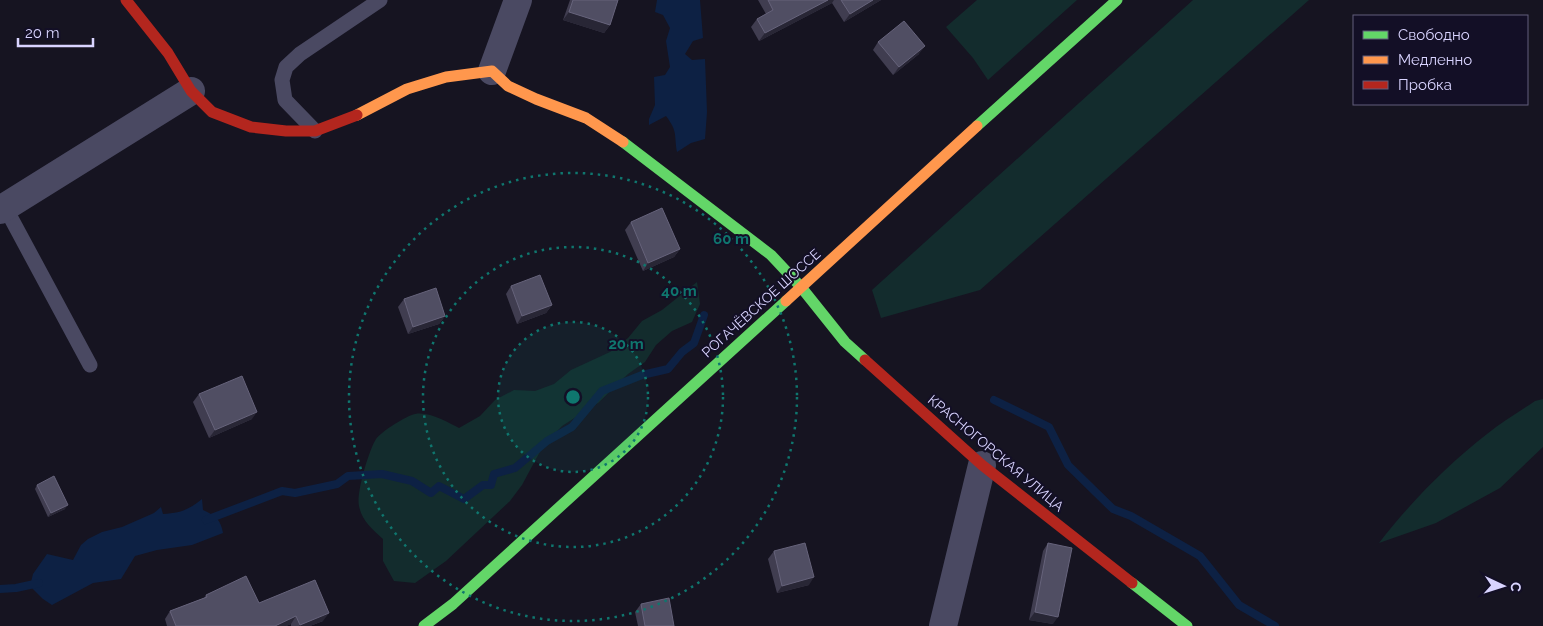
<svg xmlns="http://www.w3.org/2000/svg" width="1543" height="626" viewBox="0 0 1543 626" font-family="Raleway,sans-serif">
<rect width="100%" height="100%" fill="#161421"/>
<!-- green -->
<path fill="#132c2d" d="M977,0H1077L988,80L973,58L946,27Z
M1193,0H1309L980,290L881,318L872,290Z
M697,282L700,304L692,322L672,331L656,345L645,362L628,374L598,403L562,426L543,446L522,485L510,501L446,561L415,583L394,581L383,561V539C372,529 362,521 359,506C356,493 369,450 376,439C382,431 406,416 415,414C429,411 447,422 459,428L480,416L495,400L514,390L535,391L554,384L571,370L610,352L628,338L642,321L662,310Z
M1543,399V447L1500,488L1436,523L1379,543C1410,503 1447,465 1487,434C1502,422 1519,412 1535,401Z"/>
<!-- water -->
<path fill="#0d2144" d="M657,0H700L703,38L693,41L685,54L692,60L705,59L707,112L705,139L691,143L677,152C674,134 678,132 666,116L649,125V119L655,105L654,77L665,75L670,67L666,41L670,28L663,15L655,12Z
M202,499L203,510C215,515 221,520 223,533L192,545L157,550L135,556L121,579L93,583L52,605L43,599L30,586L33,574L47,554L73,560L81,545L88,539L102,532L122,527L154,513L161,507L163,514C181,513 188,510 202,499Z"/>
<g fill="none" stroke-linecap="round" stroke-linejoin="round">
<!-- stream -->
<path stroke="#0d2144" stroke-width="8" d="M994,400L1049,427L1068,465L1113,509L1131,516L1200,556L1239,605L1275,626
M206,520L282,491L295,493L337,484L348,476L382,474L412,481L431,493L439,486L464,499L483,485H491L494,474L515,468L547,441L572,427L602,391L642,375L668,369L682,352L694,343L704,315
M0,589L16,588L39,583"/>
<!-- lane -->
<path stroke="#4a4962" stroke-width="15" d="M315,131L285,100L282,80L286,67L300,54L380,0
M5,207L90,365"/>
<!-- street -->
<path stroke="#4a4962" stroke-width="28" d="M492,71L518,0
M0,210L191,91
M943,626L982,465"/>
<!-- fast -->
<path stroke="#63d668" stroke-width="11" d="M977,126L1117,0
M623,142L771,255L801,287L845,342L865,360
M1132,583L1187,626
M424,626L453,604L786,301"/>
<!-- slow -->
<path stroke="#ff974d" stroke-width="11" d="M357,115L407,89L446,77L492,71L508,86L536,99L586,118L623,142
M786,301L977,126"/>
<!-- jam -->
<path stroke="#b3261e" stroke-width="11" d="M126,0L168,53L191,91L212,112L251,127L286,131H315L357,115
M865,360L982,465L1132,583"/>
</g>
<!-- wall -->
<path fill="#403d50" d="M570,0H618L610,25L604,33L563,20Z
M758,0H881L844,22L832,3L759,41L751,27L757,19L766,14Z
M878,42L919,54L893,75L873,50Z
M631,222L680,249L674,257L643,271L625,230Z
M511,286L552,305L546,313L517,324L506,294Z
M404,299L445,316L439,324L408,334L398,307Z
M199,394L252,419L209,438L193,402Z
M37,485L65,509L48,517L35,489Z
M1048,543L1053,624L1029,620L1043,551Z
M774,551L809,585L777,593L768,559Z
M206,595L259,603L323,621L310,626H291V624L286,626H167L165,619L170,611L204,598Z
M641,604L674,626H638L635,612Z"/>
<!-- shaded-wall -->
<path fill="#282635" d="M828,0H834L832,3L759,41L765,33Z
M873,0H881L844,22L850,14Z
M569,12L610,25L604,33L563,20Z
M925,46L919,54L893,75L899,67Z
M680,249L674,257L643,271L648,263Z
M552,305L546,313L517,324L522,316Z
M445,316L439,324L408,334L413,327Z
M257,412L252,419L209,438L215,430Z
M68,505L65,509L48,517L51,513Z
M814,577L809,585L777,593L782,586Z
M1035,612L1058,617L1053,624L1029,620Z
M329,613L323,621L310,626H299L300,625Z
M296,616L291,624L286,626H275Z"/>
<!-- building -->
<path fill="#504e63" stroke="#66637b" d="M573,0H618L610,25L569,12Z
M768,0H828L765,33L757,19L773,10Z
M841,0H873L850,14Z
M904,21L925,46L899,67L878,42Z
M662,208L680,249L648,263L631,222Z
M540,275L552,305L522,316L511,286Z
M436,288L445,316L413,327L404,299Z
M242,376L257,412L215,430L199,394Z
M54,476L68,505L51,513L37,485Z
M805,543L814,577L782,586L774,551Z
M1048,543L1072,548L1058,617L1035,612Z
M246,576L259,603L315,580L329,613L300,625L296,616L275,626H176L170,611L207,597L206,595Z
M669,598L674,626H645L641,604Z"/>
<!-- distance rings -->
<circle cx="573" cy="397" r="75" fill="#0f766e" fill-opacity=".12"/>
<g fill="none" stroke="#0f766e" stroke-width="2.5" stroke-dasharray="2.5 5">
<circle cx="573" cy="397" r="75"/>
<circle cx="573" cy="397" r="150"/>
<circle cx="573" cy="397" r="224"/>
</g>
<g text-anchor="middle" stroke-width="4" stroke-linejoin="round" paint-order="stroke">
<!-- street labels -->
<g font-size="14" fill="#d9d4ff" stroke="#130f26">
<text transform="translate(761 303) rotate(-42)" y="5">РОГАЧЁВСКОЕ ШОССЕ</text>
<text transform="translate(996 453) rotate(40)" y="5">КРАСНОГОРСКАЯ УЛИЦА</text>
</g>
</g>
<circle cx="573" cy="397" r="8" fill="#0f766e" stroke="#130f26" stroke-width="2.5"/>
<g font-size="15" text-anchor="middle" font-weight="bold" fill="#0f766e" stroke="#130f26" stroke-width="4" stroke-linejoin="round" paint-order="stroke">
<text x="731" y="244">60 m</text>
<text x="679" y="296">40 m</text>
<text x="626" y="349">20 m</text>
</g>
<!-- legend -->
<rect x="1353" y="15" width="175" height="90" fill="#130f26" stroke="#625e7d"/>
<rect x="1363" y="31" width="25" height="8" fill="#63d668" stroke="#625e7d"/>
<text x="1398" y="40" font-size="15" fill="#d9d4ff">Свободно</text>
<rect x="1363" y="56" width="25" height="8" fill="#ff974d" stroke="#625e7d"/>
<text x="1398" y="65" font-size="15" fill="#d9d4ff">Медленно</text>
<rect x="1363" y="81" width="25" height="8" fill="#b3261e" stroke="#625e7d"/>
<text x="1398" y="90" font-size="15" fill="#d9d4ff">Пробка</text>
<!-- north arrow -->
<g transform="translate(1503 586) rotate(94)" stroke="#130f26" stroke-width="4" paint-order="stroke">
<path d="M0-4L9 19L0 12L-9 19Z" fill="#d9d4ff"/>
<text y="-8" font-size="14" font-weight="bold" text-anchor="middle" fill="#d9d4ff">С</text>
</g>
<!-- scale -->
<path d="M18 38v8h75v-8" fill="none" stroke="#d9d4ff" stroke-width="2.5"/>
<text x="25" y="38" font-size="15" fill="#d9d4ff" stroke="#130f26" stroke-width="4" paint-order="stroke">20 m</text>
</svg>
